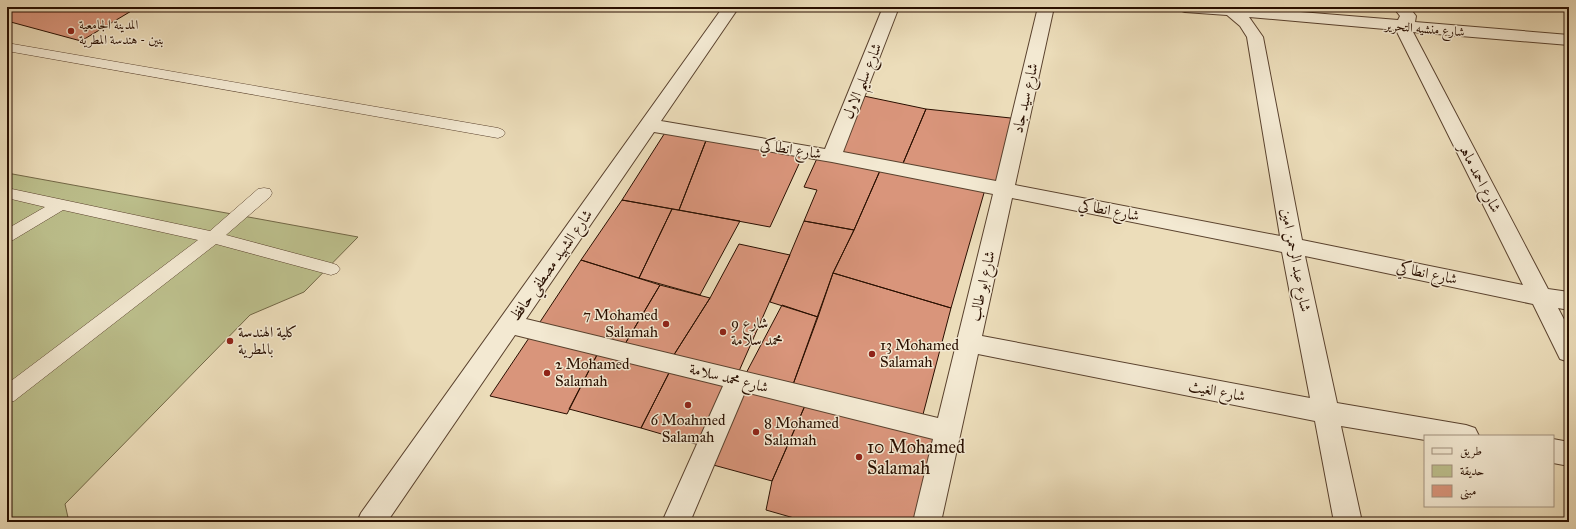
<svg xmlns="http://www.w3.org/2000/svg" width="1576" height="529" viewBox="0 0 1576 529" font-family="'IM FELL Great Primer',Amiri,serif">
<rect width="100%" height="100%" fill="#ecddba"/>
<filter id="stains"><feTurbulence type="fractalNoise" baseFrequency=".005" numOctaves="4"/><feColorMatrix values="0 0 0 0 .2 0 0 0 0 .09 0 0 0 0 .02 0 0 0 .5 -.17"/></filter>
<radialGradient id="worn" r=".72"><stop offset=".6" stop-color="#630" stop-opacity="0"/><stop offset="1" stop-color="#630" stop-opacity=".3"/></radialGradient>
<!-- green -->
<path fill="#bcbf8c" stroke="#726746" d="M7,173L358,237L304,292L250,315L65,504L69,522H7Z"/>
<!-- building -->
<path fill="#d9957b" stroke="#290f00" d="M7,7H138L81,41L7,21Z
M859,95L926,109L901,168L832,156Z
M926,109L1020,119L1004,190L901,168Z
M668,128L707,138L679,210L622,200Z
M707,138L804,153L770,227L679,210Z
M819,154L882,166L854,230L804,221L817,190L804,187Z
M882,166L986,186L951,308L833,273L854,230Z
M622,200L672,209L639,278L581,260Z
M672,209L740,221L700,295L639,278Z
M804,221L854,230L833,273L818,317L770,302Z
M739,244L790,255L736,378L670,361L710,298Z
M581,260L660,285L622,349L536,328Z
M833,273L951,308L921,422L791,390Z
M660,285L710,298L670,361L622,349Z
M782,305L818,317L791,390L743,379Z
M533,332L600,349L567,414L490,396Z
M600,349L672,367L641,428L569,409Z
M672,367L734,383L706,447L641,428Z
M740,384L807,401L772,481L706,463Z
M807,401L942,433L919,522H808L766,510L772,481Z"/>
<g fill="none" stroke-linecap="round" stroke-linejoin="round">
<defs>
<path id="lane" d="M7,43L498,128L503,130L505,133L503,136L498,138L7,51Z
M7,188L210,231L258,189L264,188L270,189L272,193L270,197L226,235L331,263L337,265L340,269L337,273L331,275L216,244L14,401L7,403V384L198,240L63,210L13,240L7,242V229L45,207L7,198Z"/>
<path id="street" d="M723,7H739L661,121L825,149L883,7H899L843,152L996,181L1038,7H1054L1015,185L1280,236L1247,37L1240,26L1227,15L1185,12L1179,10L1177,7H1241L1398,20L1400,16L1393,7H1409L1416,16L1415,22L1569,35V45L1413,32L1548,289L1569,292V310L1558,308L1569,329V362L1560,359L1533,304L1305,256L1337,403L1466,425L1475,428L1479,436H1425V440L1341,426L1362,522H1334L1315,421L978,354L941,522H913L933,439L745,392L690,522H662L723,386L515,335L387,522H357L361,513ZM1249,17L1396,30L1523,285L1302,240L1263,37ZM654,132L832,162L993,194L938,418L526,319ZM1012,198L1282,252L1310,398L982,336Z
M1553,439L1569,442V466L1553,463Z"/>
</defs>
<!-- lane casing -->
<use href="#lane" stroke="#5a422e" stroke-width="1"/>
<!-- street casing -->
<use href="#street" stroke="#5a422e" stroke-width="2"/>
<!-- lane -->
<use href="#lane" fill="#f3e9d2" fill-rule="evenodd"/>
<!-- street -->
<use href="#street" fill="#f3e9d2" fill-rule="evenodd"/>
</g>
<!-- markers -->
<g fill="#8f2418" stroke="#f3e9d2" stroke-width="1.5">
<circle cx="71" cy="31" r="4"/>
<circle cx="666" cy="324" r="4"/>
<circle cx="723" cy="332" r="4"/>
<circle cx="230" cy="341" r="4"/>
<circle cx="872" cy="354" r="4"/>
<circle cx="547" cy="373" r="4"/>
<circle cx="688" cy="405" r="4"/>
<circle cx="756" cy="432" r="4"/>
<circle cx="859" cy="457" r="4"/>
</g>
<g text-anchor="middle" stroke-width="3" stroke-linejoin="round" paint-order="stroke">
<!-- far-poi labels -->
<g font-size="13" fill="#290f00" stroke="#f3e9d2" text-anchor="start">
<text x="79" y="29">المدينة الجامعية<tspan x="79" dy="15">بنين - هندسة المطرية</tspan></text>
</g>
<!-- far-street labels -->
<g font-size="13" fill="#290f00" stroke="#f3e9d2">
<text transform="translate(1425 28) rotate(5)" y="5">شارع منشيه التحرير</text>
</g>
<!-- street labels -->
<g font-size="15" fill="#290f00" stroke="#f3e9d2">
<text transform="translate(862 81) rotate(-68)" y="5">شارع سليم الاول</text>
<text transform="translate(1025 98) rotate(-77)" y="5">شارع سيد جاد</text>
<text transform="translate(791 149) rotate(9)" y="5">شارع انطاكي</text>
<text transform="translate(1480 178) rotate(63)" y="5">شارع احمد ماهر</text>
<text transform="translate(1109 210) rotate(11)" y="5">شارع انطاكي</text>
<text transform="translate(1296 260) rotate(79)" y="5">شارع عبد الرحمن امين</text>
<text transform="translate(551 265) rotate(-55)" y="5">شارع الشهيد مصطفي حافظ</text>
<text transform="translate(1427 273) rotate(12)" y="5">شارع انطاكي</text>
<text transform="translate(982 286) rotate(-77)" y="5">شارع ابو طالب</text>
<text transform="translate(729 378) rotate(14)" y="5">شارع محمد سلامة</text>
<text transform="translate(1217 391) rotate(11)" y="5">شارع الغيث</text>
</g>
<!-- poi labels -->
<g font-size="15" fill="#290f00" stroke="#f3e9d2" text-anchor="start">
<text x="658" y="320" text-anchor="end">7 Mohamed<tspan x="658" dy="17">Salamah</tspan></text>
<text x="731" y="328">9 شارع<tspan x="731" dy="17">محمد سلامة</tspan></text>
<text x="238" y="337">كلية الهندسة<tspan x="238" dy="17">بالمطرية</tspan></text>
<text x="880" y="350">13 Mohamed<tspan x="880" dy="17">Salamah</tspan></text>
<text x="555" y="369">2 Mohamed<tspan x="555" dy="17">Salamah</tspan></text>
<text x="688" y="425" text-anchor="middle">6 Moahmed<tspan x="688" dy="17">Salamah</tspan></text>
<text x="764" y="428">8 Mohamed<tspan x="764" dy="17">Salamah</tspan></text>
</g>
<!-- near-poi labels -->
<g font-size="18" fill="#290f00" stroke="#f3e9d2" text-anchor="start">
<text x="867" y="453">10 Mohamed<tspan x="867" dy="21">Salamah</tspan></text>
</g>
</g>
<!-- margin -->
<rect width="1576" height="529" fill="none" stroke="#ecddba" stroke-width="24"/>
<rect x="8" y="8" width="1560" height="513" fill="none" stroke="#290f00" stroke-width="2"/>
<rect x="12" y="12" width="1552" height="505" fill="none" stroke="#290f00"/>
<!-- legend -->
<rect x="1424" y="435" width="130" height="72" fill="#f3e9d2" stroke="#a2927e"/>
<rect x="1432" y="448" width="20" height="6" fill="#f3e9d2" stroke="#a2927e"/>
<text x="1460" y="455" font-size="12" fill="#290f00">طريق</text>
<rect x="1432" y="465" width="20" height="12" fill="#bcbf8c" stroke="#a2927e"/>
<text x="1460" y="475" font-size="12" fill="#290f00">حديقة</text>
<rect x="1432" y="485" width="20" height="12" fill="#d9957b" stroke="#a2927e"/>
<text x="1460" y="495" font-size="12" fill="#290f00">مبنى</text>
<rect width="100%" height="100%" filter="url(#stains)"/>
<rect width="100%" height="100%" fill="url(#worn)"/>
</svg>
